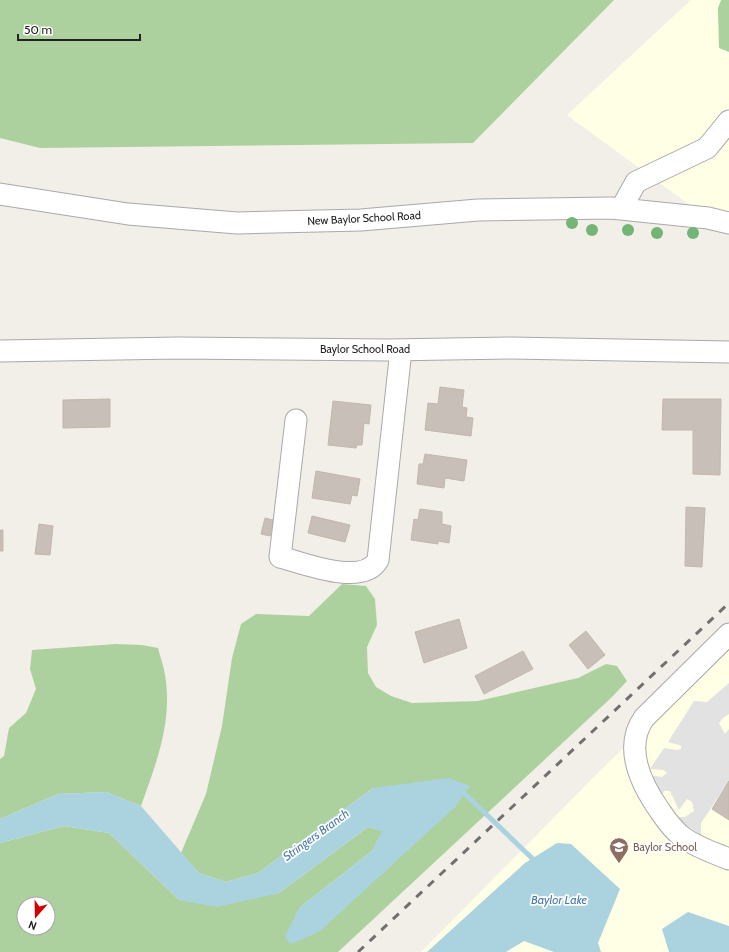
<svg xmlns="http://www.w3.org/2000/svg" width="729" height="952" viewBox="0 0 729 952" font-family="Cabin,sans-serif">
<rect width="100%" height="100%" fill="#f2efe9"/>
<!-- education -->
<path fill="#ffffe5" d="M691,0H729V234L567,115Z
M729,644V952H421L595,776Z"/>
<!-- forest -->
<path fill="#add19e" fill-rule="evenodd" d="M0,0H614L473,143L40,148L0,138Z
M721,0H729V52L719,48L718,8Z
M342,584L366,586L375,599L377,625L367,647L368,673L376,687L391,696L412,703L478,701L578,678L606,664L617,666L627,681L613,696L338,952H0V843L64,826L109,833L179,900L279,893L368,827L383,831L372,851L299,908L455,807L373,788L258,873L226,882L199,873L181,853L206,794L222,726L232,658L241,624L256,614L309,616ZM24,904H48V928H24Z
M116,644L142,645L158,648C160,657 164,666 165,675C173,721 156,764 141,806L106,792L58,794L0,819V759L4,756L9,728L26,713L36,689L30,669L32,650Z"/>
<!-- parking -->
<path fill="#e2e2e2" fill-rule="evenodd" d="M729,683V714L723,718L719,723L725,734L729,729V781L701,823V835L676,818L647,775L662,777L667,773L664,770L650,769L664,748L677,750L681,749V746L679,745L668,742L694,701L707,702ZM664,791H670L679,810L687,799L692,802L694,811L685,817H677L661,796Z"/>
<!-- water -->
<path fill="#aad3df" d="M448,778L470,786L455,807L319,932L291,944L285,937L299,908L372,851L382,831L368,827L279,893L217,907L179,900L109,833L64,826L0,843V819L58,794L106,792L141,806L199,873L226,882L258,873L373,788Z
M557,843L571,844L620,889L598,943L601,952H554L524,941L506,952H427L525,863Z
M688,912L729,926V952H669L662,929Z"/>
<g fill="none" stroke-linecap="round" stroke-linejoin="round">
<!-- stream -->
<path stroke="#aad3df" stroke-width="5" d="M458,794L464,793L536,862"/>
</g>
<!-- building -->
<path fill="#c7bfb8" stroke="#c4b6ab" d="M440,387L464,390L462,407L467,408L466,417L473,418L471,436L425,430L428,403L438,404Z
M110,399V427L63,428V400Z
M663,399H721L720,475L693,474V430H662Z
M333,401L371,405L369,424L364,423L362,445H357L356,448L328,445Z
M425,454L467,460L464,481L445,478L444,488L417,484L419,464H423Z
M316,471L360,479L357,496L352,495L350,504L312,498Z
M686,507L705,508L702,567L685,566Z
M420,509L442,512V524L451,526L449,543L438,541V544L411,540L414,519L418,520Z
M312,516L350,525L345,542L308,533Z
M265,518L273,520L270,536L261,534Z
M39,524L53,526L50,555L35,554Z
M0,530H3V551H0Z
M459,619L467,648L424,663L415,632Z
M586,631L605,655L588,669L569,645Z
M523,651L533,669L484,694L475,676Z
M729,781V820L712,809Z"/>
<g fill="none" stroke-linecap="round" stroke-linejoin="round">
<defs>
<path id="minor" d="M0,194L128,214L237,223L361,220L478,210L611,208L708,218L729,223
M621,209L636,182L707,148L729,121
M0,351L178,348L388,350L511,348L729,352
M296,420L280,557C303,563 363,587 378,560L401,350
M729,634L644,718C623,748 641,784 660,811C666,820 675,832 684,838C698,848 714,853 729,859"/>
</defs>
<!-- minor casing -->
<use href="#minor" stroke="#a9a9a9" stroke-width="23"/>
<!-- minor -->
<use href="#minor" stroke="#fff" stroke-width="21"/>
<!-- rail -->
<path stroke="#707070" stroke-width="3" stroke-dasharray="8 8" stroke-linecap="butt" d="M358,952L729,603"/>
</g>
<!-- trees -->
<g fill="#74b475">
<circle cx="572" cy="223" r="6"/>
<circle cx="592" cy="230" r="6"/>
<circle cx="628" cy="230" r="6"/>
<circle cx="657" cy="233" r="6"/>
<circle cx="693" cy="233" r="6"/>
</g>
<!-- icons -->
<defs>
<symbol id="school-pin" viewBox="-11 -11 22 30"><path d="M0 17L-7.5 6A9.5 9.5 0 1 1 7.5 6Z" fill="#8d6e63" stroke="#fff"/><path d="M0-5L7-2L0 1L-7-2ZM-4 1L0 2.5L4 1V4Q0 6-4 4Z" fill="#fff"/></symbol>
</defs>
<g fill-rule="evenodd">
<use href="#school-pin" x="608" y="836" width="22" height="30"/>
</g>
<g text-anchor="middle" stroke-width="3.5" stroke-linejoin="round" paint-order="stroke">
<!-- street labels -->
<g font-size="11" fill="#222" stroke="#fff">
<text transform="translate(364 218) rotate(-3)" y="4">New Baylor School Road</text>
<text x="365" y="353">Baylor School Road</text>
</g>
<!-- education labels -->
<g font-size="11" fill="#785e54" stroke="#fff" text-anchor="start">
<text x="633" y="851">Baylor School</text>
</g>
<!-- water labels -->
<g font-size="12" font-style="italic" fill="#4a7aab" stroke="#fff">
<text transform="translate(316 835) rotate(-36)" y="4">Stringers Branch</text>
<text x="559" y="904">Baylor Lake</text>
</g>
</g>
<!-- north arrow -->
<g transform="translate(36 916) rotate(200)"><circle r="19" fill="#ffffff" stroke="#a7a7a7"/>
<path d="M0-3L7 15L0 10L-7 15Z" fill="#d40000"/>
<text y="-6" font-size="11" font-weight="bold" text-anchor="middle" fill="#222222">N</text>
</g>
<!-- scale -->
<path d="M18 34v6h122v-6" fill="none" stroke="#222222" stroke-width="2"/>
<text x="24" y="34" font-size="12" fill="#222222" stroke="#ffffff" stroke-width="3" paint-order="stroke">50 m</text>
</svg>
